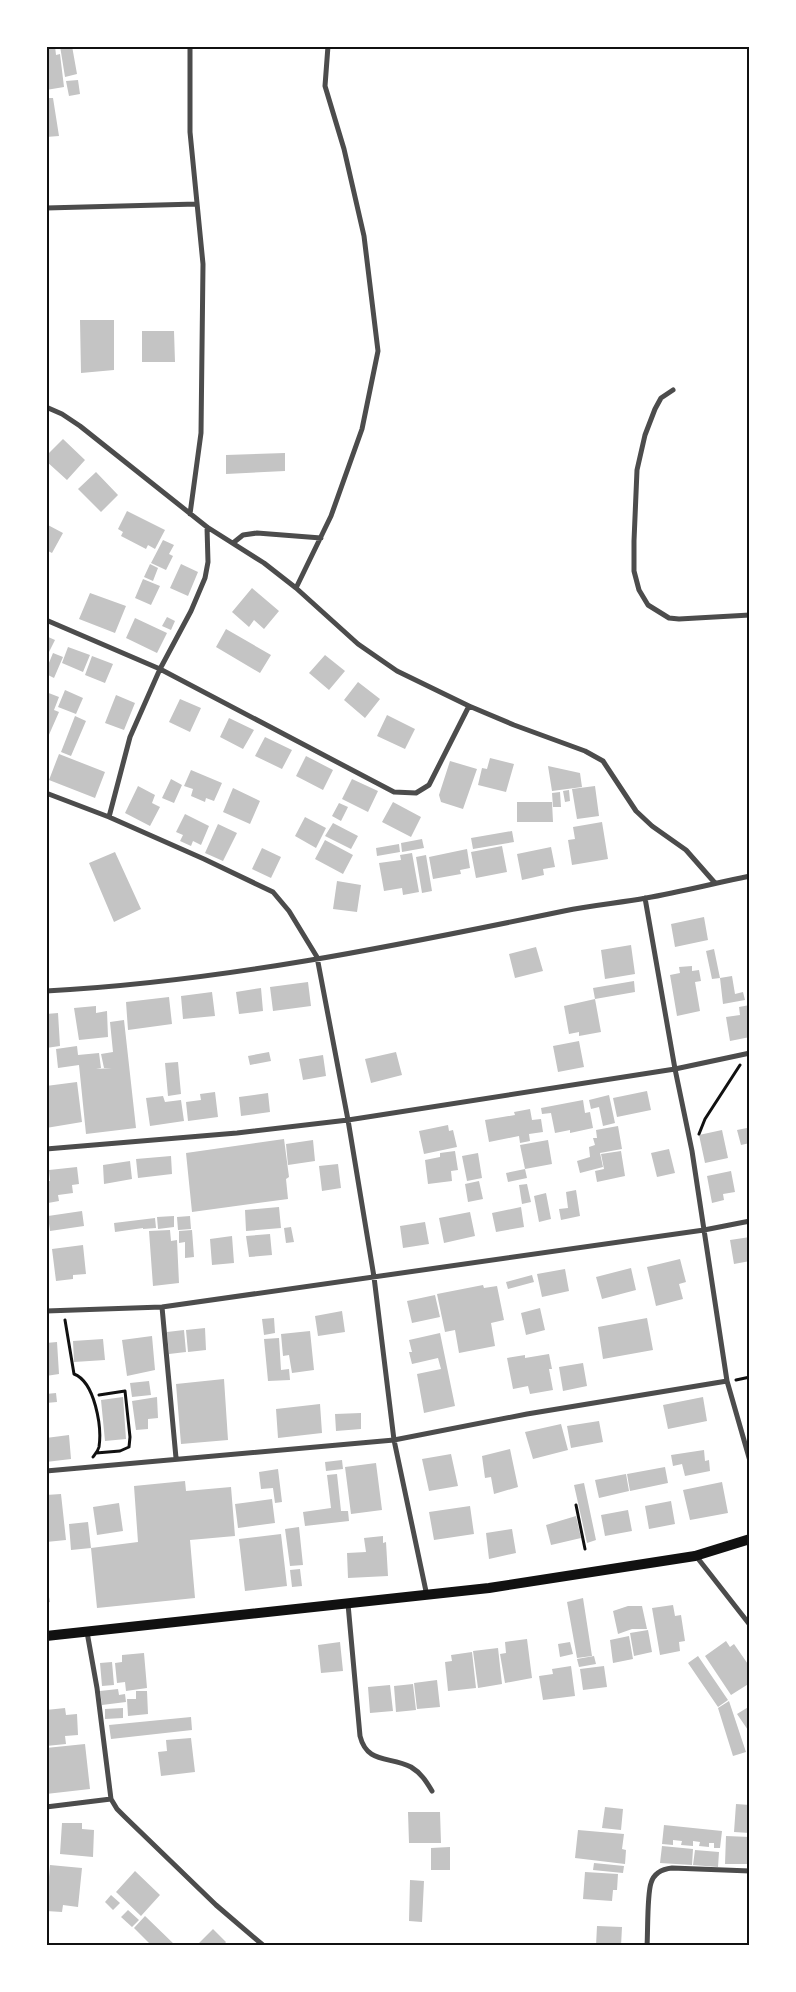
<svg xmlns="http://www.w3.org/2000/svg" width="796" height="1992" viewBox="0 0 796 1992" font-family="Spectral,serif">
<rect width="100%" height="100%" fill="#fff"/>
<!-- building -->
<path fill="#c4c4c4" d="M46,46H55L56,55L60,54L64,87L46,90Z
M60,46H72L77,74L65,77Z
M78,80L80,94L69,96L66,81Z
M46,98H53L59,136L46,137Z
M80,320H114V370L81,373Z
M142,331H174L175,362H142Z
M63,439L85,460L67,480L46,461V456Z
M285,453V471L226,474V455Z
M96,472L118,495L101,512L78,489Z
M127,511L165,530L155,549L148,545L146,549L121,536L123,532L118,529Z
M46,524L63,533L52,553L46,550Z
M163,540L174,545L169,554L173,556L166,570L151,563Z
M150,564L158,568L153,581L144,577Z
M181,564L198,572L188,596L170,588Z
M143,579L160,586L151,605L135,598Z
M252,588L279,611L264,629L254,620L249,627L232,612Z
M90,593L126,606L115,633L79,619Z
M167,617L175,621L171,630L162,626Z
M135,618L167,633L157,653L126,638Z
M226,629L271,655L260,673L216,647Z
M46,636L55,640L46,658Z
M68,647L90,655L83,672L62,663Z
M53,653L63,657L54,678L46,674V670Z
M325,655L345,671L329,690L309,673Z
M92,656L113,664L105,683L85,675Z
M358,682L380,699L365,718L344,700Z
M65,690L83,698L76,714L58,707Z
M46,692L59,697L54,710L59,712L48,737L46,736Z
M116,695L135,703L124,730L105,723Z
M180,699L201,708L190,732L169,722Z
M387,715L415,729L405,749L377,736Z
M75,716L86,721L71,756L61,752Z
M229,718L254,730L243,749L220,737Z
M265,737L292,750L282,769L255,756Z
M59,754L105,772L95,798L49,780Z
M306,756L333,770L323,790L296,776Z
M490,758L514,764L506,792L478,785L482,768L487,769Z
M450,761L477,769L463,809L441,802L439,795Z
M548,766L580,773L582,787L552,791Z
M191,770L222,783L214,801L206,798L205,802L191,796L193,789L184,786Z
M171,779L182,785L174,803L162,798Z
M352,779L378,791L368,812L342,799Z
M138,786L155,795L152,803L160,807L150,826L125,813Z
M595,786L599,816L577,819L572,789Z
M233,788L260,801L250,824L223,812Z
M569,790L570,801L565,802L563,791Z
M560,792L561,807H553L552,793Z
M393,802L421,817L411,837L382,822Z
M517,802H552L553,822H517Z
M339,803L348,807L341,821L332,816Z
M185,814L209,826L201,845L193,841L191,846L180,841L183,835L176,832Z
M305,817L326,828L316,848L295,836Z
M602,822L608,859L572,865L568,840L575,839L573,827Z
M333,823L358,836L351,849L325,836Z
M218,824L237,833L223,861L205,853Z
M512,831L514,842L473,849L471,838Z
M422,839L424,848L402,852L401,843Z
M325,840L353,855L343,874L315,859Z
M399,844L400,852L377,856L376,848Z
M502,846L507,872L476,878L471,852Z
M551,847L555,867L543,869L544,875L522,880L517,854Z
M262,848L281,857L271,878L252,869Z
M467,849L470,868L460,870L461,874L433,879L429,857Z
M115,852L141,909L114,922L89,863Z
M412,853L419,892L403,895L402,888L384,891L379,863L401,860L400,855Z
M426,855L432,891L422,893L416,857Z
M337,881L361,885L357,912L333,909Z
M704,917L708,940L675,947L671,924Z
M631,945L635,974L605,979L601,950Z
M536,947L543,971L515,978L509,954Z
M714,949L720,978L712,979L706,951Z
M692,966V971L699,970L701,981L695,982L700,1011L677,1016L670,975L680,973L679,967Z
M732,976L735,994L743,992L745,1000L723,1004L720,978Z
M634,981L635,992L595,999L593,988Z
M308,982L311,1006L273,1011L270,987Z
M261,988L263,1011L239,1014L236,992Z
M212,992L215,1016L183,1019L181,996Z
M169,997L172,1024L128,1030L126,1002Z
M595,999L601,1032L579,1036V1032L569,1034L564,1006Z
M750,1005V1037L730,1041L726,1017L740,1015L739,1007Z
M96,1006V1013L107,1011L108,1037L79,1040L74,1008Z
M58,1013L60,1046L46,1048V1014Z
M124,1020L136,1128L86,1134L79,1065L58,1068L56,1049L77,1046L78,1055L99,1053L101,1068L96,1069L112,1068H104L101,1054L113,1052L110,1022Z
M579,1041L584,1067L558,1072L553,1046Z
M269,1052L271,1061L250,1065L248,1056Z
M396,1052L402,1075L371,1083L365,1059Z
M323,1055L326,1076L303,1080L299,1059Z
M178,1062L181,1094L168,1096L165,1063Z
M77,1082L82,1122L46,1128V1086Z
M647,1091L651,1110L617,1117L613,1098Z
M215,1092L218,1117L188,1121L186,1102L201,1100L200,1094Z
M268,1093L270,1112L241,1116L239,1097Z
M609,1095L615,1123L603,1126L599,1107L591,1109L589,1100Z
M163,1096L165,1102L181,1100L184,1121L150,1126L146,1098Z
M583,1100L585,1113L590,1112L593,1128L570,1133V1130L555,1133L551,1113L542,1114L541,1108Z
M530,1109L532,1120L541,1119L543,1132L529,1134L530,1141L520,1143L519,1136L489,1142L485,1120L515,1115L514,1112Z
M448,1125L449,1131L453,1130L457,1147L424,1154L419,1131Z
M618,1126L622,1149L600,1153L603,1167L580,1173L577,1161L590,1157L589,1147L595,1145L593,1138H597L596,1130Z
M747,1128L750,1143L741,1145L737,1130Z
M722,1130L728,1158L705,1163L699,1135Z
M284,1139L289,1177L286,1179L288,1199L192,1212L186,1153Z
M313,1140L315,1161L288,1165L286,1144Z
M548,1140L552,1164L525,1169L520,1145Z
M669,1149L675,1173L657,1177L651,1153Z
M455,1151L458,1170L451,1171L452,1181L428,1184L425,1160L440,1157V1153Z
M621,1151L625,1176L597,1182L595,1171L604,1169L601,1154Z
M478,1153L482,1178L467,1181L462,1156Z
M171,1156L172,1174L138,1178L136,1159Z
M130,1161L132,1179L104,1184L103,1165Z
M338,1164L341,1188L322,1191L319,1166Z
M77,1167L79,1184L72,1185L73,1193L58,1195L59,1201L48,1203L46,1181H50L49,1170Z
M525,1169L527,1178L508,1182L506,1173Z
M731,1171L735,1192L723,1194L724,1200L712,1203L707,1176Z
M479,1181L483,1199L468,1202L465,1184Z
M527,1184L531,1202L522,1204L519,1185Z
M576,1190L580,1216L561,1220L559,1209L568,1208L566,1192Z
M546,1193L551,1219L539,1222L534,1196Z
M279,1207L281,1228L246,1231L245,1210Z
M521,1207L524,1227L496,1232L492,1213Z
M82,1211L84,1226L50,1231L48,1216Z
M470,1212L475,1236L444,1243L439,1218Z
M174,1216V1227L158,1229L157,1217Z
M190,1216L191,1229L178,1230L177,1217Z
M155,1218L156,1228L143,1229V1228L115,1232L114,1223Z
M425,1222L429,1244L403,1248L400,1226Z
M291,1227L294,1242L286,1243L284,1228Z
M170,1230L171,1241L177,1240L179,1283L153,1286L149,1231Z
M192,1230L194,1257L185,1258V1242L179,1243V1231Z
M270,1234L272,1255L249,1257L246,1236Z
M232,1236L234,1263L212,1265L210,1239Z
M750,1237V1261L734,1264L730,1240Z
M83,1245L86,1274L73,1275V1279L56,1281L52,1249Z
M680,1259L686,1282L679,1284L683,1299L656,1306L647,1267Z
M631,1268L636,1290L602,1299L596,1277Z
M565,1269L569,1291L542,1297L537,1274Z
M532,1275L534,1282L508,1289L506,1282Z
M483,1285L484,1288L497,1286L504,1320L491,1323L495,1346L459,1353L455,1330L445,1332L437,1294Z
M435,1295L440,1317L412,1323L407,1301Z
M540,1308L545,1330L526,1335L521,1313Z
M342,1311L345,1332L318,1336L315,1316Z
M274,1318L275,1333L264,1335L262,1319Z
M647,1318L653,1350L603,1359L598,1327Z
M205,1328L206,1350L188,1352L186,1330Z
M184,1330L186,1352L169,1354L167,1332Z
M310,1331L314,1370L292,1373L289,1355L283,1356L281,1334Z
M440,1333L455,1406L424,1413L417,1374L441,1369L438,1358L412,1364L409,1352H412L409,1340Z
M152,1336L155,1370L127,1376L122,1340Z
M279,1338L281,1370L289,1369L290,1380L268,1381L264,1339Z
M103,1339L105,1360L74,1362L73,1341Z
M57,1342L59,1374L46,1376V1343Z
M549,1354L552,1369H549L553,1390L530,1394L528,1386L513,1389L507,1358L525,1355V1358Z
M583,1363L587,1386L563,1391L559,1367Z
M224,1379L228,1440L181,1444L176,1384Z
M149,1381L151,1395L132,1397L130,1383Z
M56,1393L57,1402L46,1403V1394Z
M123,1397L126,1439L105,1441L101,1400Z
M157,1397L158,1418L148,1419V1429L136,1430L132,1401Z
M703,1397L707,1421L668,1429L663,1405Z
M320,1404L322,1433L278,1438L276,1409Z
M361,1413V1429L336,1431L335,1414Z
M599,1421L603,1442L571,1448L567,1426Z
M561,1424L568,1450L533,1459L525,1432Z
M69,1435L71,1459L46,1462V1438Z
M510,1449L518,1487L494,1494L491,1477L485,1478L482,1456Z
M704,1450L705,1461L709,1460L710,1471L685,1476L682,1464L673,1466L671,1455Z
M451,1454L458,1486L429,1491L422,1459Z
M342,1460L343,1469L326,1471L325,1462Z
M376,1463L382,1510L351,1514L345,1467Z
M665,1467L668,1483L630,1491L627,1474Z
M278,1469L282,1502L275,1503L273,1488L261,1489L259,1472Z
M337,1474L341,1511H348L349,1521L305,1526L303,1512L331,1508L327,1475Z
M626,1474L629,1491L599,1498L595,1480Z
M185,1481L186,1491L231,1487L235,1536L190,1540L195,1598L97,1608L91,1548L138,1542L134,1486Z
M722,1482L728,1513L690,1520L683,1490Z
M584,1483L596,1540L587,1543L574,1485Z
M61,1494L66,1540L46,1542V1495Z
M272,1499L275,1523L238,1528L235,1504Z
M671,1501L675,1524L649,1529L645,1506Z
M119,1503L123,1531L97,1535L93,1507Z
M470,1506L474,1534L434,1540L429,1512Z
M628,1510L632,1531L605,1536L601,1515Z
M576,1516L581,1538L551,1545L546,1525Z
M88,1522L91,1548L71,1550L69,1524Z
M299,1527L303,1565L290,1566L285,1529Z
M512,1529L516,1553L489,1559L486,1533Z
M281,1534L287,1586L245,1591L239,1539Z
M383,1536V1543L386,1542L388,1576L348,1578L347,1553L366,1552L364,1538Z
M300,1569L302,1586L292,1587L290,1570Z
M46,1582L50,1602L46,1603Z
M583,1598L592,1656L577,1658L567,1602Z
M673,1605L675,1616L681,1615L685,1641L679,1642L680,1651L660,1655L652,1608Z
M628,1606H642L647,1629H632L618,1634L613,1611Z
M648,1630L652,1652L634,1656L630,1633Z
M629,1636L633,1659L613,1663L610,1640Z
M527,1639L532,1678L505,1683L500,1654L506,1653L505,1642Z
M726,1641L730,1647L734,1644L750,1667V1671L747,1673L750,1677V1683L731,1695L705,1656Z
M340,1642L343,1671L321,1673L318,1645Z
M570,1642L573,1654L560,1657L558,1644Z
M498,1648L502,1684L478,1688L473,1651Z
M472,1652L476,1688L448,1691L445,1662L452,1661L451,1655Z
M144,1653L147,1688L126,1691L125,1682L117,1683L115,1663L122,1662V1655Z
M594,1656L596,1664L579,1667L577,1659Z
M698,1656L728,1700L718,1707L688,1663Z
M112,1662L114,1685L102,1686L100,1663Z
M571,1666L575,1696L543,1700L539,1676L553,1674L552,1669Z
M604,1666L607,1687L583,1690L580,1669Z
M437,1680L440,1707L417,1709L414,1683Z
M413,1684L416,1710L396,1712L394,1686Z
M390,1685L393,1711L370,1713L368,1687Z
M118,1689L119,1695L125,1694L126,1702L102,1705L100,1691Z
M136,1691H147L148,1714L128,1716L127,1699H136Z
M729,1701L746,1752L733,1756L718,1708Z
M750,1706V1733L737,1714Z
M65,1708L66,1715L77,1714L78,1735L65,1736L66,1744L46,1746V1710Z
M123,1708V1718L105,1719V1709Z
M191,1717L192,1730L111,1739L109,1725Z
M191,1738L195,1772L161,1776L158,1752L167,1751L166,1740Z
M85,1744L90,1789L46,1794V1748Z
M736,1804L750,1805V1833L734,1832Z
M605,1807L623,1809L621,1830L602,1828Z
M408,1812H440L441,1843H409Z
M62,1823H82V1829L94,1830L93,1857L60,1854Z
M664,1825L722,1831L720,1848H714V1843H709V1847L699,1846L700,1842L693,1841V1846L681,1845L682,1841L673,1840V1845L662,1844Z
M578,1830L624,1834L622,1849L626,1850L625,1864L575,1858Z
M726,1836L750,1837V1864H725Z
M662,1846L693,1849L692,1865L660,1863Z
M450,1847V1870H431V1848Z
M695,1850L719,1852L718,1867L693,1865Z
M594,1863L624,1866L623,1873L593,1870Z
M50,1865L82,1868L78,1907L63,1905L62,1912L46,1911V1889H48Z
M135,1871L160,1895L141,1916L116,1892Z
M585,1872L618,1874L617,1890H613L612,1901L583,1899Z
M410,1880L424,1881L422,1922L409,1921Z
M111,1895L120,1903L113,1910L105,1902Z
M128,1910L139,1920L132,1927L121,1917Z
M145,1916L176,1946H152L134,1928Z
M597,1926L622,1927L621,1946H596Z
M213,1929L226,1942L223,1946H200L198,1944Z"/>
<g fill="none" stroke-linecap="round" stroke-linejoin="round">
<!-- path -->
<path stroke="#111" stroke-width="3" d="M699,1134L705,1119L740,1065
M65,1320L74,1374C95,1382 102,1427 99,1447C98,1451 95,1454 93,1457
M736,1380L750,1377
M96,1453L120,1451L129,1447L130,1437L125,1391L99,1395
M576,1505L585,1549"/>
<!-- minor -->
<path stroke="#4c4c4c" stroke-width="5" d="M190,46V132L203,264L201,433L190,514
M46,208L197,204
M673,390L661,398L655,409L645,435L637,470L634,541V571L639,590L648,605L669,618L679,619L750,615
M46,407L62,414L80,426L207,527L264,563L296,588L358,644L397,671L469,706L514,725L585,751L603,761L636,811L652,826L686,850L715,883
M233,543L243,535L257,533L321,538
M296,588L331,516L362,429L378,351L364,236L344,149L325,86L328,46
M46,620L160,669L394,792L416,793L429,785L469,706
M46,793L109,817L204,859L273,892L289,911L317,957L348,1120L374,1277L394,1440L427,1596
M109,817L130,737L160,669L191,611L205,578L208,562L207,527
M645,898L675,1069L692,1151L727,1381L750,1461
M46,991C219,982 395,946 564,911C592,905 619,903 646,898C681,892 715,883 750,876
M46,1149L237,1133L348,1120L675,1069L750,1053
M162,1307L176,1458
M46,1311L162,1307L704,1230L750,1221
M46,1471L394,1440L527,1414L727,1381
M696,1556L750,1625
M348,1604L360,1736C367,1764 389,1756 411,1767C421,1773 426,1781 432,1791
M87,1632L97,1688L111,1799L117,1809L125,1817L216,1905L264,1946
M46,1807L111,1799
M647,1946C648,1931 647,1895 651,1883C654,1873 662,1869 672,1868L750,1871"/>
<!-- secondary -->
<path stroke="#111" stroke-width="10" d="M46,1636L489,1588L695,1556L750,1539"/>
</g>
<!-- border -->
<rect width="796" height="1992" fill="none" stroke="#ffffff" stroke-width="95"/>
<rect x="48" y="48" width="700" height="1896" fill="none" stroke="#111" stroke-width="2"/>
</svg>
